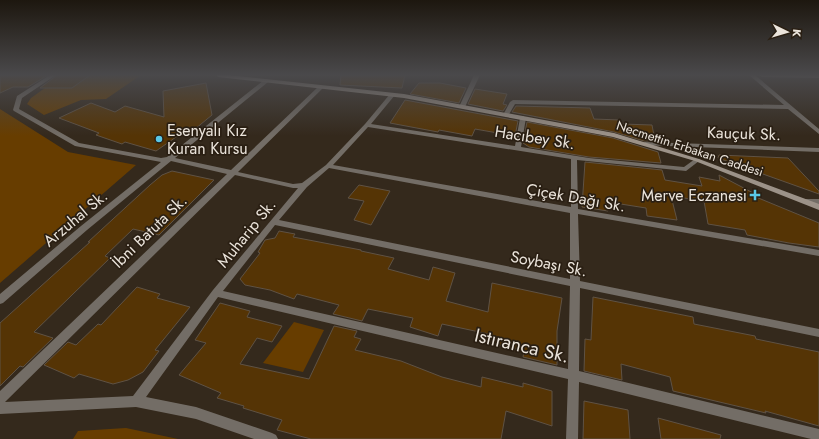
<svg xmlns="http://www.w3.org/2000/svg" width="819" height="439" viewBox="0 0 819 439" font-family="Jost,sans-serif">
<rect width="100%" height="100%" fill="#34291c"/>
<!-- green -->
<path fill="#673d00" d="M63,75H141L106,99L81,100L44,115L27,104L31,98Z
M0,109L68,152L136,165L0,283Z
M294,322L324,330L303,372L263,363Z
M126,428L178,439H73L78,431Z"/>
<!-- building -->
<path fill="#553405" stroke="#5f5244" d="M0,75H48L28,87H13L0,93Z
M57,75H90L72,88H40Z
M341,75H405L402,88L340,85Z
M206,83L212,115L195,129L189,128L156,151L125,142L122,144L96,135L99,133L59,118L91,103L115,112L125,106L164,117L163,91Z
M419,83H440L466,88L459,103L410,94Z
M475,89L507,94L503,104L507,105L503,111L468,104Z
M405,100L518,121L515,136L475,129L472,136L439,130L438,132L390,123Z
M516,106L590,108L594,119L620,120L622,124L652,125L655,141H644L614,132L512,112Z
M527,122L613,138L658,152L661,163L589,157L529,147L523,143Z
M719,155L788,158L819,191V194L718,158Z
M585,162L662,170L665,180L702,186L699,177L720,181L719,175L757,195H751L819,223V247L789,243L747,235L745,230L708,224L704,201L671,196L677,220L647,216L646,208L608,202V211L582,207Z
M172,171L214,180L159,235L133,229L105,256L110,258L34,332L53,338L23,367L20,366L0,386V323L90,242H88L150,185L162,175Z
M359,185L390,191L371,225L354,220L364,201L348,198Z
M279,231L295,234L293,237L361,250V251L394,258L388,269L429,280L433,267L455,273L446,301L488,312L492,283L562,298L557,331V365L523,357L524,351L487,342L489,334L442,324L438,336L410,327L413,318L368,309L362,321L333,314L339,305L297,294L294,299L270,290L245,285L240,279L260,253L258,252L265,240L275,238Z
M137,287L160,294L157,298L190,307L155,350L159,351L143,372L128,380L113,384L79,374L74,378L44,365L68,342L76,345L98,324L101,325Z
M593,297L693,317L694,324L755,336L756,339L819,352V426L765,411L766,413L673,391L670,377L621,364L622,380L584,371L585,339L591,340Z
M220,303L250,311L247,317L282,326L272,342L257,338L240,364L309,379L334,326L357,331L354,337L361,339L355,350L401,361L442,377L481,387L482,377L523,387V383L552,391V426L506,411L501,439H311L277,430L282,420L243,408L244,406L217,398L221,393L179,375L206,343L195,340Z
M584,401L628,410L630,439H583Z
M658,418L721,435L720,439H661Z"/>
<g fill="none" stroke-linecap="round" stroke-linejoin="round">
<!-- street -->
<path fill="#736d66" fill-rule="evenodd" d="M50,75H56L22,98L19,109L79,143L161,158L167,157L264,80H268V82L175,158L231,170L319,86H323V88L238,172L293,184L302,183L326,165L365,124L390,94L392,93L395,95L371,124L515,146L520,118L523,116L526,118L521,147L589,158L684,167L695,159H699L700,160L699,161L686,171L577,160L578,209L819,250V256L578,214L580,281L819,329V337L580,288L579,371L819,429V439H811L579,382L578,439H566L568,379L218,297L146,397L196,407L272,433L276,435L278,439H254L196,419L136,407L0,414V391L227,174L171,161L87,230L3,303L0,304V294L81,226L161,162L75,146L14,111L13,110L17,96ZM368,127L571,159V207L333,165ZM329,168L570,213V279L279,220L307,187ZM235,175L293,188H298L213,290L133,396L5,402ZM275,225L570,286L568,369L223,291Z
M474,75H480L465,107L460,108L459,107Z
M749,75H755L819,129V134L788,109L515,104L508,116L506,117L503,115L510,102L513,100L784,105Z
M759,75H819V78L762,77Z
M645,142L819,148V152L643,145L642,144Z
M803,199H819V205L803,203L802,201Z"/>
<!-- secondary -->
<path fill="#9c9288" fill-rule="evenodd" d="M216,75H229L404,94L614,133L699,159L819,204V210L695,161L613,137L404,98L218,77Z"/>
</g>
<!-- sky -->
<linearGradient id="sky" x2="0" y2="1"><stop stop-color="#1d170f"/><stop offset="0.55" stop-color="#4a494b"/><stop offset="1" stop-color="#4a494b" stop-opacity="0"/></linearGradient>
<rect width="819" height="136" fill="url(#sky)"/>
<!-- markers -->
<g fill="#5ac8e6" stroke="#2a1f13" stroke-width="1.5">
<circle cx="159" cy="139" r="4"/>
<path d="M753 189h4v4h4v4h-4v4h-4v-4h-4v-4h4z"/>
</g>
<g text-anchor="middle" stroke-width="3.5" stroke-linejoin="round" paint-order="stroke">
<!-- far-street labels -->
<g font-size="13" fill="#ebe4db" stroke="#2a1f13">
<text transform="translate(690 148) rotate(18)" y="5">Necmettin Erbakan Caddesi</text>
</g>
<!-- poi labels -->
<g font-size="16" fill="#ebe4db" stroke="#2a1f13" text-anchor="start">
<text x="167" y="136">Esenyalı Kız<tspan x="167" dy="18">Kuran Kursu</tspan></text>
<text x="747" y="201" text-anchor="end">Merve Eczanesi</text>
</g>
<!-- street labels -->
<g font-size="16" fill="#ebe4db" stroke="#2a1f13">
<text transform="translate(744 133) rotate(2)" y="6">Kauçuk Sk.</text>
<text transform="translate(535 137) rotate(9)" y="6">Hacıbey Sk.</text>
<text transform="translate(576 197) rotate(10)" y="6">Çiçek Dağı Sk.</text>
<text transform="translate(75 218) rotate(-40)" y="6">Arzuhal Sk.</text>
<text transform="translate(149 231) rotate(-44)" y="6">İbni Batuta Sk.</text>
<text transform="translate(246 233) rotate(-51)" y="6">Muharip Sk.</text>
<text transform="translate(549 263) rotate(11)" y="6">Soybaşı Sk.</text>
</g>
<!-- near-street labels -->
<g font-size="19" fill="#ebe4db" stroke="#2a1f13">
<text transform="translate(522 345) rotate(13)" y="7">Istıranca Sk.</text>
</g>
</g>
<!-- north arrow -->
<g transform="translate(787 32) rotate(95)" stroke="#2a1f13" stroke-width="3" paint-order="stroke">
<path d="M0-3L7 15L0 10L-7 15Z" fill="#ebe4db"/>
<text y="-6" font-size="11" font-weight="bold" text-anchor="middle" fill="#ebe4db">K</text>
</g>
</svg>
